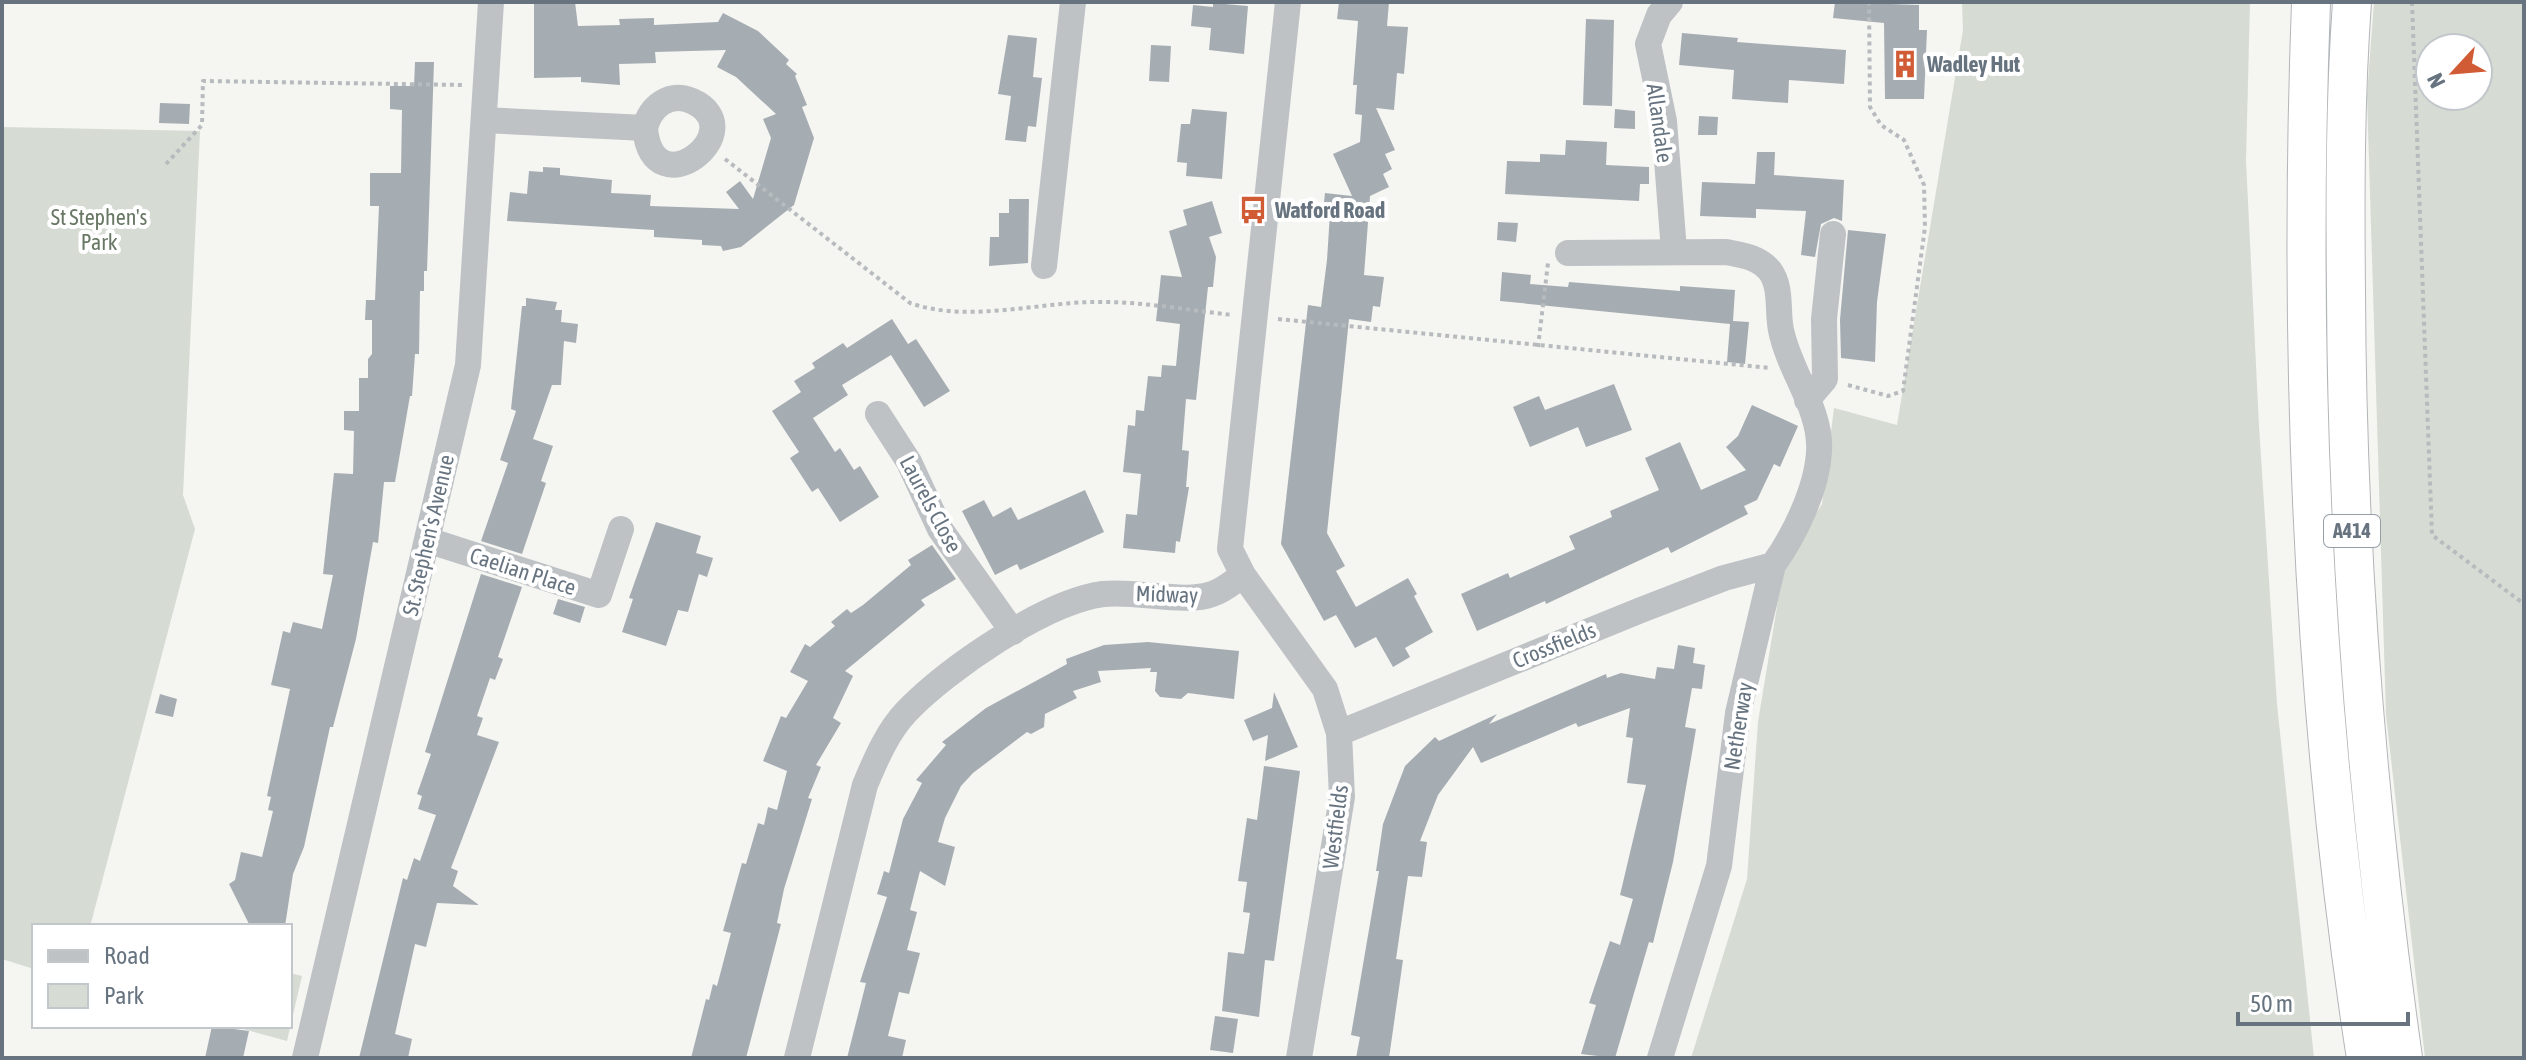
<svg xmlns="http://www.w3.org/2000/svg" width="2526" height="1060" viewBox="0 0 2526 1060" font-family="'Asap Condensed',sans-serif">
<rect width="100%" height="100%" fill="#f5f5f2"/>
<!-- green -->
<path fill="#d6dbd3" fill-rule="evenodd" d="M1962,2H2250L2246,161L2259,426L2277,704L2314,1058H1691L1747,879L1758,722L1784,564L1822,504L1834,408L1897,425L1963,30Z
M2374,2H2524V1058H2425L2386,715L2367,95ZM2478,48V96H2430V48Z
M2,127L200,131L183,495L195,529L91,923L99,926H34V969L2,959Z
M290,973L302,976L287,1041L232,1026H290Z"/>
<!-- building -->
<path fill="#a6adb2" d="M534,2H575L578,26L620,25L619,19L654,18V25L718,22L723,13L758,31L789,60L786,64L797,74L795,76L807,105L802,107L814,138L794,205L741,247L723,251L721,246L702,245V240L654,237V230L507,221L510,192L527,194L529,171L543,172V167L560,168V175L612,180L611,193L651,195L650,206L739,209L726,192L740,181L753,199L771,138L763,119L776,114L736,77L717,67L726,50L655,52L656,63L619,64L620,85L581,82V77L534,78Z
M1339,2H1389L1387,26L1408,27L1404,74L1397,73L1394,110L1376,108L1395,150L1385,154L1392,169L1383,174L1389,187L1370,196L1364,275L1384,277L1380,307L1373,306L1371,322L1349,319L1327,533L1345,566L1336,571L1356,607L1408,578L1417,594L1414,596L1433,632L1405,648L1410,657L1393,667L1376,637L1355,648L1336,615L1324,621L1281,544L1308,305L1321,307L1327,260L1330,213L1323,212L1325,193L1352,196L1333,154L1360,142L1362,115L1355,114L1357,85H1353L1358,21L1337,19Z
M1835,2L1919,5V30H1927L1924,99H1885L1884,23L1833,18Z
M1213,3L1248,6L1244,54L1209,50L1211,28L1191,26L1193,5L1213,7Z
M1586,19L1614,20L1612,106L1583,105Z
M1682,33L1738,38L1737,42L1846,50L1844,84L1789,80L1788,103L1732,99L1734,70L1679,65Z
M1008,35L1037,38L1033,77L1042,78L1036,127L1028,126L1026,142L1005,140L1011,96L998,94Z
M1151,45L1171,46L1169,82L1149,81Z
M415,62H434L427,271H424V291H420L419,354H415L412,396H410L395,482H384L378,543L373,542L356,639L333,727H330L304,847L293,874L285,926H250L229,884L235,880L241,852L262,857L273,811L268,810L271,797L267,796L290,689L271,685L283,631L290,633L293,622L322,629L333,575L323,574L334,473L353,474L354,431L344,430V411H359V378H368V359L372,354V320H365L366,300H375L379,206H370V173H401L402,110L390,109V86H414Z
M160,103L190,104L189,124L159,123Z
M1192,109L1227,112L1222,179L1186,176L1187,163L1177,162L1181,124H1190Z
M1615,109L1635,111V129L1614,128Z
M1699,116L1718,117L1717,135H1698Z
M1566,140L1607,142L1606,165L1649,167V184H1640L1639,201L1505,194L1507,161L1540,162V154L1565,155Z
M1757,152H1775L1774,175L1844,180L1842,221L1834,218L1821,224L1815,257L1801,255L1806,211L1756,209V218L1700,216L1702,182L1755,184Z
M1009,199H1029L1028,263L989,266L990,237H999V213H1009Z
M1212,201L1222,233L1209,237L1216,257L1213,287H1208L1196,400L1186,399L1182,450L1189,451L1186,487H1189L1180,542L1176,541L1175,553L1123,548L1126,514L1137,515L1141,474L1123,472L1128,425L1135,426L1136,410L1144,411L1148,376L1161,377L1162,365L1176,366L1180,324L1156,321L1161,275L1182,277L1169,231L1187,225L1183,210Z
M1498,222L1518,223L1516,242L1497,240Z
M1848,230L1886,234L1877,302L1875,362L1841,358L1840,320Z
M1502,272L1531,275L1530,284L1568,287L1569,282L1680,291V286L1735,290L1733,321L1749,322L1745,364L1727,362L1730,324L1500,301Z
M526,298L557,302L555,310H562L561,322L578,324L576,343L564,341L561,385H552L533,439L553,446L541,481L546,483L522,554L481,541L508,463L500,460L516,411L511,409L522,306H526Z
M892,319L908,344L916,339L950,391L924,407L891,355L842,385L848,395L813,418L835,452L840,448L854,470L860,466L879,497L840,522L818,488L812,492L790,458L799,452L772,411L801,392L794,381L815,368L812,363L843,343L847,348Z
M1614,384L1632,430L1586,447L1578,427L1530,447L1513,407L1539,396L1545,410Z
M1752,405L1798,426L1780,467L1774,464L1757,500L1744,506L1748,514L1671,553L1668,547L1546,604L1545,601L1477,631L1461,594L1508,573L1510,578L1575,549L1569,536L1612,517L1610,511L1659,490L1645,458L1680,442L1701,490L1746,470L1726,447L1738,436Z
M1085,490L1104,532L1020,570L1017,564L995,575L962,511L984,500L993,517L1011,507L1018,520Z
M656,522L701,536L696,553L713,558L707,577L699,574L688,612L678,610L666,646L622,632L633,599L629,598Z
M932,545L956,579L921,600L925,605L845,671L853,676L833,718L841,723L816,765L821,767L808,798L812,799L784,889L777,923L781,924L746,1058H691L706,999L709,1000L713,984L717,986L731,933L723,931L742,863L746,864L758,823L764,825L768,807L777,810L787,771L763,761L781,716L786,718L808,681L790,672L805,644L810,647L835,626L831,622L847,609L851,613L863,605L911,565L908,560Z
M481,574L522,587L498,657L503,659L495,680L490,678L477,716L483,718L477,735L499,742L451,868L458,871L453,886L479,905L437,903L426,947L415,944L395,1034L412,1039L408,1058H359L403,878L407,880L414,858L420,861L436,815L418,809L422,796L417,794L431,754L425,752Z
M558,599L585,607L580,623L553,614Z
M1148,642L1239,651L1234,699L1188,693L1181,699L1160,697L1155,691L1157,672H1150L1151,668L1098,671L1101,682L1073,691L1077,698L1045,714L1044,727L1031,734L1027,732L973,773L961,786L945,818L938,842L955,847L945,886L920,871L910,910L917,912L907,950L920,953L909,994L899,992L888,1036L906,1040L902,1058H847L866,983L860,982L887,897L877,894L884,871L889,873L903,819L922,783L916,780L946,745L942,742L986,708L1067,664L1066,659L1104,645Z
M1678,645L1695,648L1693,663L1705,665L1702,689L1692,688L1685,727L1696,729L1693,747L1673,862L1653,943L1649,942L1615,1058L1581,1054L1596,1005L1589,1003L1610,941L1620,945L1633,899L1620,895L1646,785L1627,783L1633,738L1626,737L1630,708L1578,727L1576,723L1481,763L1473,747L1438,795L1420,841L1427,842L1422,877L1408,876L1396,959L1403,960L1389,1058H1356L1360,1037L1351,1035L1379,871H1376L1383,824L1405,766L1435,737L1439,741L1497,714L1489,724L1606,674L1607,678L1621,673L1655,679L1657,667L1674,669Z
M1274,692L1298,747L1265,761L1268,735L1253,741L1244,720L1272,708Z
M160,694L177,699L173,717L155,713Z
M1264,766L1300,771L1274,961L1265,960L1259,1017L1222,1011L1228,952L1244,954L1250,913L1243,912L1247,882L1238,881L1247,818L1257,820Z
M1215,1016L1238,1019L1233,1053L1210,1050Z
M212,1026L249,1031L243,1058H205Z"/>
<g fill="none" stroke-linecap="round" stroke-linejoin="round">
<defs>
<path id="highway" d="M2311,2C2298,354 2312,710 2366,1058
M2352,2C2345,99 2345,195 2346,292C2347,549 2367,804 2403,1058"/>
</defs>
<!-- highway casing -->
<use href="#highway" stroke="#b3b6b9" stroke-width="40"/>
<!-- path -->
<path stroke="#b8bbbd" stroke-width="4" stroke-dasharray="4 4" stroke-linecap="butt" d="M2412,2L2432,535L2524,604
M725,159L910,303C967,323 1034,303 1093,302C1139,301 1187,310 1233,315
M166,164L202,125L203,81L464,85
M1278,319L1770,368
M1538,347L1548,263
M1848,385L1888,396L1903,391L1925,227L1924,185L1904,140L1881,125L1870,107L1869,2"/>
<!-- minor -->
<path stroke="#bec2c5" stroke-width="26" d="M1288,2L1230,549L1243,575L1325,689L1339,733L1342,797L1299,1058
M1670,2L1659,15L1648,44L1664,121L1674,251
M484,120L645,128C653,212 755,129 692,101C669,91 650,107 645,128
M1568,253L1726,252C1742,255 1759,257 1770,271C1782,287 1777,311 1781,330C1789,371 1822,410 1819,452C1817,489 1794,536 1773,565L1738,713L1719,866L1660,1058
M1044,266L1073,2
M1807,400L1825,379L1824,319L1833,234
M878,414L909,462L940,529L1013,632
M427,540L599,595L621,529
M1339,733L1641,610L1724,578L1773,565
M305,1058L468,365L491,2
M797,1058L865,785C876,759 887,732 907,711C948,669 1044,602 1103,594C1135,590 1186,604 1212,594C1223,591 1233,582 1243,575"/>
<!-- highway -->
<use href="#highway" stroke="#fff" stroke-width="38"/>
</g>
<!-- icons -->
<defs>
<symbol id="building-bare" viewBox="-9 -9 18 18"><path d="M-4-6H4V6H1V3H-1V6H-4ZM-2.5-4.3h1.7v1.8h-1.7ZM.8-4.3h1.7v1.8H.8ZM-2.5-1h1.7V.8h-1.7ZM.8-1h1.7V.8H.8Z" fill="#d15b35" stroke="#fff" stroke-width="2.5" paint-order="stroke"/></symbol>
<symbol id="bus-bare" viewBox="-9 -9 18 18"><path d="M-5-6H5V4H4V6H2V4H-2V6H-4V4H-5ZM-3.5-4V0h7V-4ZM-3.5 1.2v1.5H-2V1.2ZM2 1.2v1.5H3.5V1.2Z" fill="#d15b35" stroke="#fff" stroke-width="2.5" paint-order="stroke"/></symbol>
</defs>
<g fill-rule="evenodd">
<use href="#building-bare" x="1885" y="44" width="40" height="40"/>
<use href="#bus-bare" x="1233" y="190" width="40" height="40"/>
</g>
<g text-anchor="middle" stroke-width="8" stroke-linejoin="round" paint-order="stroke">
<!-- shield labels -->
<rect fill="#fff" stroke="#959ea6" stroke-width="2" x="2324" y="515" width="56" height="32" rx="6"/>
<g font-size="20" font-weight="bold" fill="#677480">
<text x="2352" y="538">A414</text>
</g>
<!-- poi labels -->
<g font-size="22" font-weight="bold" fill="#677480" stroke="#fff" text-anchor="start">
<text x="1927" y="72">Wadley Hut</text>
<text x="1275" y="218">Watford Road</text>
</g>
<!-- street labels -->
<g font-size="22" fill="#677480" stroke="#fff">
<text transform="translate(1660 123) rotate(82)" y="8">Allandale</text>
<text transform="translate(931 504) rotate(62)" y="8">Laurels Close</text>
<text transform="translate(428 535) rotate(-77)" y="8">St. Stephen's Avenue</text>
<text transform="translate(523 571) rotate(18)" y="8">Caelian Place</text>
<text transform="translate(1167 594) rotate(2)" y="8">Midway</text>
<text transform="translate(1554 645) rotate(-22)" y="8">Crossfields</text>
<text transform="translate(1738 726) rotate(-81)" y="8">Netherway</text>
<text transform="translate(1335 827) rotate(-83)" y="8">Westfields</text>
</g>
<!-- park labels -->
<g font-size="22" fill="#687865" stroke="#fff">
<text x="99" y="225">St Stephen's<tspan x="99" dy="25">Park</tspan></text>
</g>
</g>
<!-- border -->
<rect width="2526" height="1060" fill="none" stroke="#677480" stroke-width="8"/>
<!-- legend -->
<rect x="32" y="924" width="260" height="104" fill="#ffffff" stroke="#c2c7cc" stroke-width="2"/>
<rect x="48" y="950" width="40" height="12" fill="#bec2c5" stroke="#c2c7cc" stroke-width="2"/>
<text x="104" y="964" font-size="24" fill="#677480">Road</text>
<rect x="48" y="984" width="40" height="24" fill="#d6dbd3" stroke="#c2c7cc" stroke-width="2"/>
<text x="104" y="1004" font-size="24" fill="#677480">Park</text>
<!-- north arrow -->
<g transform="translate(2454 72) rotate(244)"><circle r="38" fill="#ffffff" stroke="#c2c7cc" stroke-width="2"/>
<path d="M0-6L14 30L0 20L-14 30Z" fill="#d15b35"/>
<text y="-12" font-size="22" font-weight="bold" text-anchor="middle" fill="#677480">N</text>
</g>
<!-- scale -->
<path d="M2238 1012v12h170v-12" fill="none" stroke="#677480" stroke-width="4"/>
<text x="2250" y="1012" font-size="24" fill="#677480" stroke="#ffffff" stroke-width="6" paint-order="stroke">50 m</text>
</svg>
